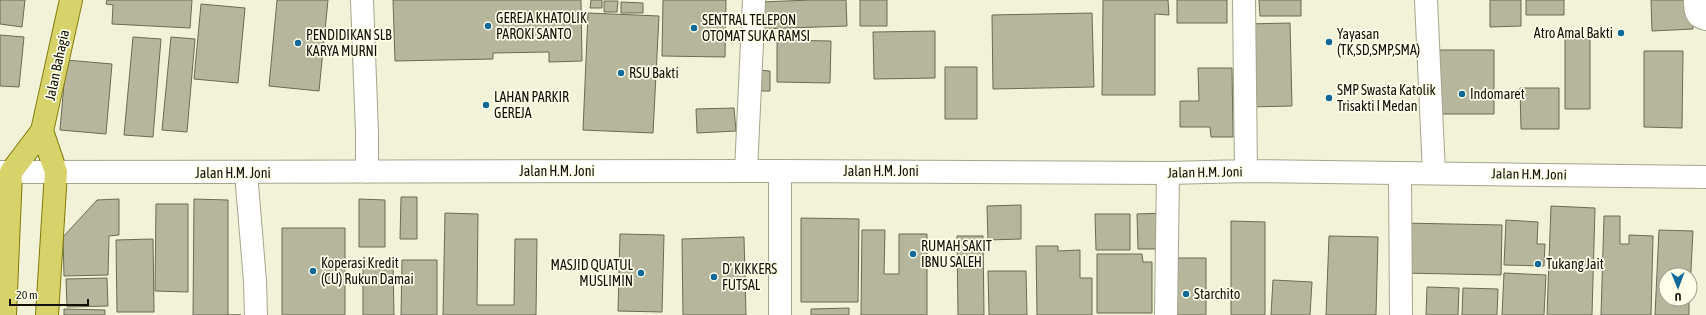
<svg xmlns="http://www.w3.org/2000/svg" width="1706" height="315" viewBox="0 0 1706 315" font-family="'Asap Condensed',sans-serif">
<rect width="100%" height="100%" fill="#f2f2d8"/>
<!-- building -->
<path fill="#b6b69d" stroke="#6b6b55" d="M0,0H25L22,27L0,24Z
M107,0H192L190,28L112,24L113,5L106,4Z
M277,0H328L319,91L269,86Z
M393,0H581L582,61L549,62V52L493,53V59L395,61Z
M591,0H602V8H590Z
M663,0H726L725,57L662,56Z
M811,0H846L847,26L761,29L760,2Z
M860,0H887V26H860Z
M1103,0H1168L1169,15L1155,14V95H1102Z
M1177,0H1227V23H1177Z
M1259,0H1301V16H1260Z
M1490,0H1521V26L1490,27Z
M1526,0H1564V15H1526Z
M1651,0H1692L1693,29L1652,31Z
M604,1H618L617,12H604Z
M621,2L643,3V13H621Z
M201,4L245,8L238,83L194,79Z
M588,13L659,16L653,133L583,130Z
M1092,13L1094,87L993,89L992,15Z
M1290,23L1292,106L1249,107L1247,24Z
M935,31V78L874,79L873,32Z
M0,35L24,37L19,87L0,86Z
M133,37L161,39L153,137L124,135Z
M171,37L195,39L187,132L162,130Z
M1565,39H1590V109H1565Z
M777,40L831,41L830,83L777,82Z
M1434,50H1494V114H1435Z
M1644,51H1683L1682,128L1644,127Z
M66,60L112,64L106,134L60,130Z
M945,67H977V119H945Z
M1198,68H1232L1233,137H1211L1210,127H1180V101H1199Z
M756,70L770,71V91H756Z
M1520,88H1559V129H1521Z
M734,108L736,131L697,133L696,109Z
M401,197H417V239H400Z
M119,199V235L109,236L108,275L64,276L63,237L97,200Z
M194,199L228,200V315H241H193Z
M359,199L385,200V247H359Z
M156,204H188V292L155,291Z
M1021,205V239L988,240L987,206Z
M1551,206L1595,208L1592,315H1547Z
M445,213L478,214L477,305H514L515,239H537L536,315H443Z
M1164,213V249H1138L1137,214Z
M1095,214H1130V250H1096Z
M1604,216H1620V244H1629V235L1653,236L1651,315H1601Z
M801,218L859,219L858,302H801Z
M1506,220L1538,222L1537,244H1545L1544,266L1504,265Z
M1231,221L1265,222V315H1231Z
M1402,223L1502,225L1501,275L1401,273Z
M282,228H345V315H282Z
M862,230H885L884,274H899V234H927V315H861Z
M1659,230L1693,231L1690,289V275H1666V299H1689V315H1655Z
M620,234L664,235L662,312L618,311Z
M957,236H983L984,315H958Z
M1329,236L1378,237L1376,315H1326Z
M744,237L746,315H683L682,239Z
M153,239L154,312H117L116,240Z
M1036,246H1058V251L1080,250V278H1092V315H1037Z
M1097,254H1142L1143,262H1152V313H1097Z
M1168,258H1206V315H1168Z
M402,260H437V315H401Z
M363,261H393L394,315H363Z
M988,271H1026L1027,315H989Z
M1504,273L1546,275L1544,315H1502Z
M107,278L108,306L67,307L66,279Z
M1273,280L1312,282L1310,315H1271Z
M1427,287L1459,288L1458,315H1426Z
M1463,288L1498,289L1497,315H1462Z
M849,308V315H811V309Z
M64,309L105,310V315H64Z"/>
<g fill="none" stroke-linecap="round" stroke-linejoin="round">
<defs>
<path id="minor" d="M362,0L367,133V172
M1244,0L1246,171
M1426,0L1434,173
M1695,0C1695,10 1695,17 1706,19
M746,171L754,0
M0,172L780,171L1168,173L1246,171L1706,177
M246,173L255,281L256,315
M1400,173L1401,315
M780,315V171
M1166,315L1168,173"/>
<path id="major" d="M42,131L56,172L47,315
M5,315L11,172L42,131L71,0"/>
</defs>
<!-- minor casing -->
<use href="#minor" stroke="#a5a58d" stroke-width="24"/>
<!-- major casing -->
<use href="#major" stroke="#807b06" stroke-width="24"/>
<!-- minor -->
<use href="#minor" stroke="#fff" stroke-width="22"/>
<!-- major -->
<use href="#major" stroke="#d7d269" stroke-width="22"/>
</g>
<!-- markers -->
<g fill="#0e6999" stroke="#ffffea" stroke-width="1.5">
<circle cx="488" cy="26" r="4"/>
<circle cx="694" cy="28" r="4"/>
<circle cx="1621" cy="33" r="4"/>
<circle cx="1329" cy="42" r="4"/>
<circle cx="298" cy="43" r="4"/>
<circle cx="621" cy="73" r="4"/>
<circle cx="1462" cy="94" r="4"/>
<circle cx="1329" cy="98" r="4"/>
<circle cx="486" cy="105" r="4"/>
<circle cx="913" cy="254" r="4"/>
<circle cx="1538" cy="264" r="4"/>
<circle cx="313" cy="271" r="4"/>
<circle cx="641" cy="273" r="4"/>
<circle cx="714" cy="277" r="4"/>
<circle cx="1186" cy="294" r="4"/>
</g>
<g text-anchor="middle" stroke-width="3.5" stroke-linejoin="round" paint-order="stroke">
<!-- poi labels -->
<g font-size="14" fill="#101008" stroke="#ffffea" text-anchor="start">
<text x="496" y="23">GEREJA KHATOLIK<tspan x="496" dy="16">PAROKI SANTO</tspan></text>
<text x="702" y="25">SENTRAL TELEPON<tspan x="702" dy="16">OTOMAT SUKA RAMSI</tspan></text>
<text x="1613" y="38" text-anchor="end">Atro Amal Bakti</text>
<text x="1337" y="39">Yayasan<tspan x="1337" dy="16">(TK,SD,SMP,SMA)</tspan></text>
<text x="306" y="40">PENDIDIKAN SLB<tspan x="306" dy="16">KARYA MURNI</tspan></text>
<text x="629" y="78">RSU Bakti</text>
<text x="1337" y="95">SMP Swasta Katolik<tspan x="1337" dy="16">Trisakti I Medan</tspan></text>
<text x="1470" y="99">Indomaret</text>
<text x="494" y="102">LAHAN PARKIR<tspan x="494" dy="16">GEREJA</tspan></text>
<text x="921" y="251">RUMAH SAKIT<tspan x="921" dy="16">IBNU SALEH</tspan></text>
<text x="321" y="268">Koperasi Kredit<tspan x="321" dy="16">(CU) Rukun Damai</tspan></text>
<text x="1546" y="269">Tukang Jait</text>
<text x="633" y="270" text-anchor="end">MASJID QUATUL<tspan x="633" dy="16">MUSLIMIN</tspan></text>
<text x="722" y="274">D' KIKKERS<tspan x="722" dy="16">FUTSAL</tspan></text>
<text x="1194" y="299">Starchito</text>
</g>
<!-- street labels -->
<g font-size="14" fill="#101008" stroke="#ffffea">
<text transform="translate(57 65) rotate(-78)" y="5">Jalan Bahagia</text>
<text x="557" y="176">Jalan H.M. Joni</text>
<text x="881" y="176">Jalan H.M. Joni</text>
<text transform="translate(1205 172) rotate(-1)" y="5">Jalan H.M. Joni</text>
<text x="233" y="178">Jalan H.M. Joni</text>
<text transform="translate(1529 174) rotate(1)" y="5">Jalan H.M. Joni</text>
</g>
</g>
<!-- north arrow -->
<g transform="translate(1678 287) rotate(179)"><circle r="19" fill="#ffffea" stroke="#9f9f90"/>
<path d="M0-3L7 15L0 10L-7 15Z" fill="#0e6999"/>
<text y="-6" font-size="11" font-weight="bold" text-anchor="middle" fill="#101008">U</text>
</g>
<!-- scale -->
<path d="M10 299v6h78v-6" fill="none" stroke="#101008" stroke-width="2"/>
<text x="16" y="299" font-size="12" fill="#101008" stroke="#ffffea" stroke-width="3" paint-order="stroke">20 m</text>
</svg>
